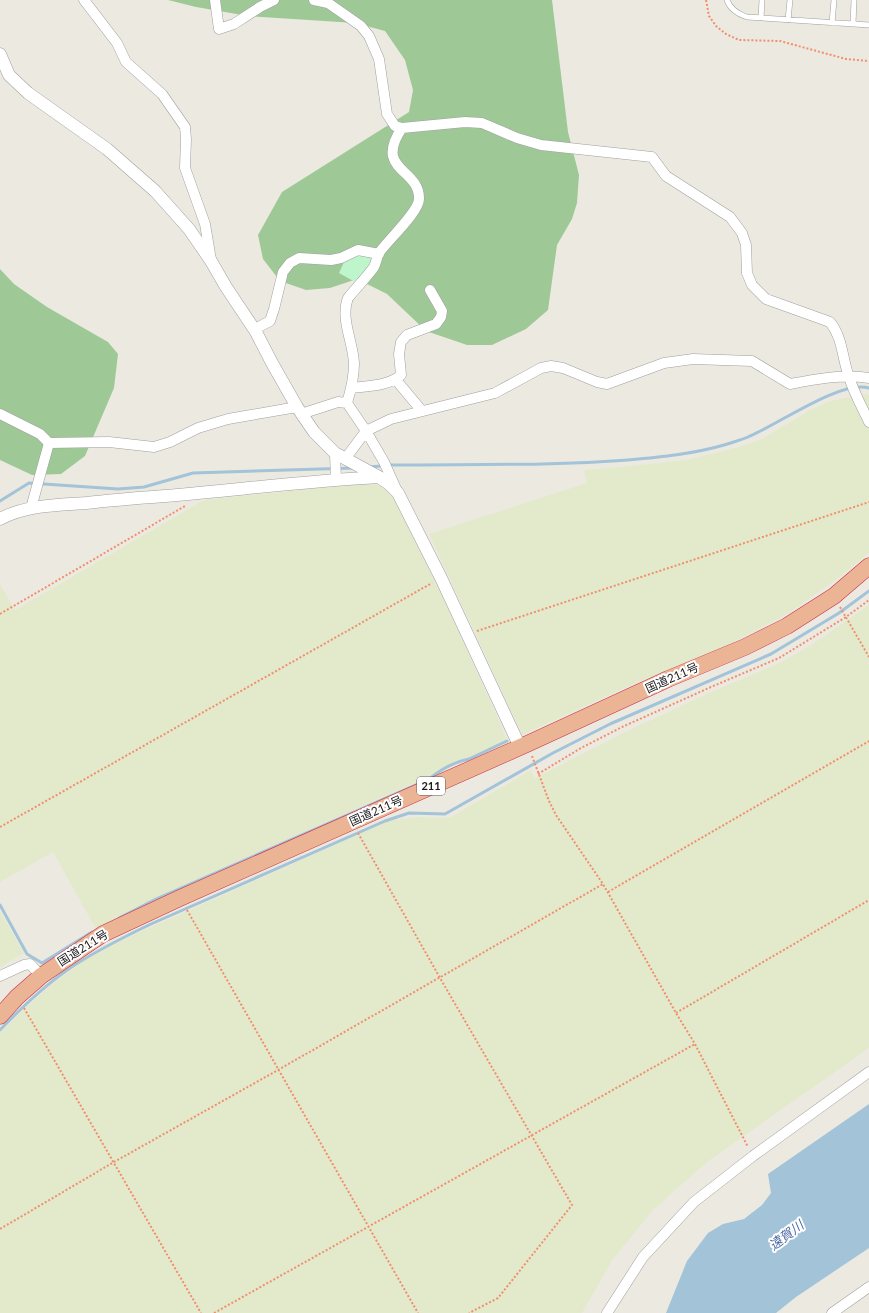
<svg xmlns="http://www.w3.org/2000/svg" width="869" height="1313" viewBox="0 0 869 1313" font-family="Lato,'Noto Sans JP',sans-serif">
<rect width="100%" height="100%" fill="#eceae0"/>
<!-- farmland -->
<path fill="#e3eacc" d="M866,394L869,395V553L841,576L791,612L728,645L627,687L522,735L429,534L587,483L584,470L621,467L686,460L739,447L762,439L810,410L830,401Z
M368,483L382,486L395,501L439,589L497,716L507,741L468,759L462,760L440,769L428,777L155,898L96,929L53,852L0,882V584L15,610L204,500Z
M869,605V1048L707,1162L654,1209L613,1259L582,1313H0V1033L26,1007L52,984L83,961L122,940L355,836L385,821L418,817L438,818L451,817L531,770L535,778L625,732L711,692L779,663L808,647Z
M0,911L24,953L0,967Z"/>
<!-- forest -->
<path fill="#9ec997" d="M168,0H552L568,132L579,175L577,203L572,219L557,245L548,310L526,329L492,345H467L426,331L387,294L357,279L330,288L306,290L280,281L263,259L258,235L282,192L409,112L413,90L405,60L385,31L355,23L248,16L196,7Z
M0,269L14,284L47,307L108,342L118,354L114,388L85,456L61,474L32,475L0,460Z"/>
<!-- park -->
<path fill="#bef5cb" d="M359,253L370,256L371,259L370,264L355,282L339,273L344,262Z"/>
<!-- water -->
<path fill="#a2c3d8" d="M869,1104V1248L796,1297L776,1313H666L687,1261L708,1233L723,1224L744,1219L762,1205L771,1193L768,1174Z"/>
<g fill="none" stroke-linecap="round" stroke-linejoin="round">
<!-- stream -->
<path stroke="#a2c3d8" stroke-width="3" d="M369,467L392,465C471,464 550,466 628,460C661,457 693,454 724,445C733,442 742,440 750,436C779,424 840,380 869,388
M0,501L29,483L118,489L144,487L193,473L354,468
M0,905L27,954L42,963L92,932
M119,918L156,899L429,779C440,770 454,762 469,759L507,741
M0,1030C24,1005 51,979 81,961C104,947 128,935 151,924L385,821L409,813L445,814L553,753L610,724L771,654L839,613L869,591"/>
<defs>
<path id="service" d="M727,0C730,9 738,14 747,17L869,25
M761,18L762,0
M788,20L790,0
M832,23L834,0
M853,24L854,0"/>
<path id="minor" d="M84,0L117,43L126,62L162,94L185,127L186,139L185,168L205,224L211,260
M215,0L219,29L234,24L260,7L274,0
M314,0L328,3L361,26L369,36L379,59L387,114L395,126L402,128L465,122L482,123L517,138L541,145L652,157L666,176L730,217L742,233L746,245L747,273L752,285L766,299L830,322C843,338 842,358 849,377C854,393 862,407 869,422
M255,329L270,321L274,309L283,272L290,263L299,258L331,260L341,258L358,250L379,254
M396,380L422,411
M352,388C367,386 389,386 401,375L399,354L401,342L407,335L436,324L441,317L442,311L430,290
M0,414L40,434L49,443L109,442L154,447L170,442L198,428L228,419L297,407
M301,414L338,402L347,403
M335,453L336,480
M345,459L366,431L391,419L495,393L541,368L551,366L563,368L597,382L607,384L664,363L693,359L752,361L790,384C816,379 842,374 869,378
M397,491L384,462L366,431L347,403C351,390 354,377 354,363C353,342 340,318 348,298C356,288 366,278 374,267C376,263 377,257 379,253C387,241 419,212 419,199C420,168 373,171 402,128
M31,508L49,443
M0,976L24,965L30,964L41,976
M607,1313L643,1257L694,1202L753,1156L869,1072
M832,1313L869,1287"/>
<path id="tertiary" d="M0,54L9,75L28,93L107,149L155,191L189,229L211,261L226,287L256,332L272,363L297,407L314,432L335,453L379,477L389,484L398,493L441,578L520,747
M0,519C26,505 58,505 86,503C112,500 138,498 165,496C236,490 308,481 379,477"/>
<path id="trunk" d="M0,1016L17,997L41,976L103,934L180,898L527,744L668,679L745,647L787,626L834,596L869,566"/>
</defs>
<!-- service casing -->
<use href="#service" stroke="#9f9f9f" stroke-width="6"/>
<!-- minor casing -->
<use href="#minor" stroke="#9f9f9f" stroke-width="11"/>
<!-- tertiary casing -->
<use href="#tertiary" stroke="#9f9f9f" stroke-width="13"/>
<!-- trunk casing -->
<use href="#trunk" stroke="#ca2d4a" stroke-width="17"/>
<!-- path -->
<path stroke="#f18e6c" stroke-width="2" stroke-dasharray="2 2" stroke-linecap="butt" d="M706,0L709,16L716,26L726,34L739,40L780,41L846,59L869,61
M840,607L869,657
M0,614L185,506
M477,631L869,502
M532,756L549,801L556,815L603,884L676,1013L695,1044L748,1147
M538,774L581,748L622,727L711,687L779,658L846,617L869,600
M0,827L432,583
M358,833L440,978L572,1205L498,1298L469,1313
M608,892L869,741
M187,910L418,1313
M24,1008L201,1313
M676,1013L869,900
M0,1229L114,1162L278,1070L603,884
M214,1313L695,1044"/>
<!-- service -->
<use href="#service" stroke="#fff" stroke-width="5"/>
<!-- minor -->
<use href="#minor" stroke="#fff" stroke-width="10"/>
<!-- tertiary -->
<use href="#tertiary" stroke="#fff" stroke-width="12"/>
<!-- trunk -->
<use href="#trunk" stroke="#ebb494" stroke-width="16"/>
</g>
<g text-anchor="middle" stroke-width="4" stroke-linejoin="round" paint-order="stroke">
<!-- shield labels -->
<rect fill="#fff" stroke="#5f5f5f" stroke-width="1" x="417" y="777" width="28" height="18" rx="3"/>
<g font-size="11" font-weight="bold" fill="#1b1b1b">
<text x="431" y="790">211</text>
</g>
<!-- street labels -->
<g font-size="12" fill="#1b1b1b" stroke="#fff">
<text transform="translate(672 678) rotate(-24)" y="4">国道211号</text>
<text transform="translate(376 811) rotate(-24)" y="4">国道211号</text>
<text transform="translate(83 948) rotate(-32)" y="4">国道211号</text>
</g>
<!-- water labels -->
<g font-size="13" font-style="italic" fill="#4d6ba4" stroke="#fff">
<text transform="translate(786 1235) rotate(-37)" y="5">遠賀川</text>
</g>
</g>
</svg>
